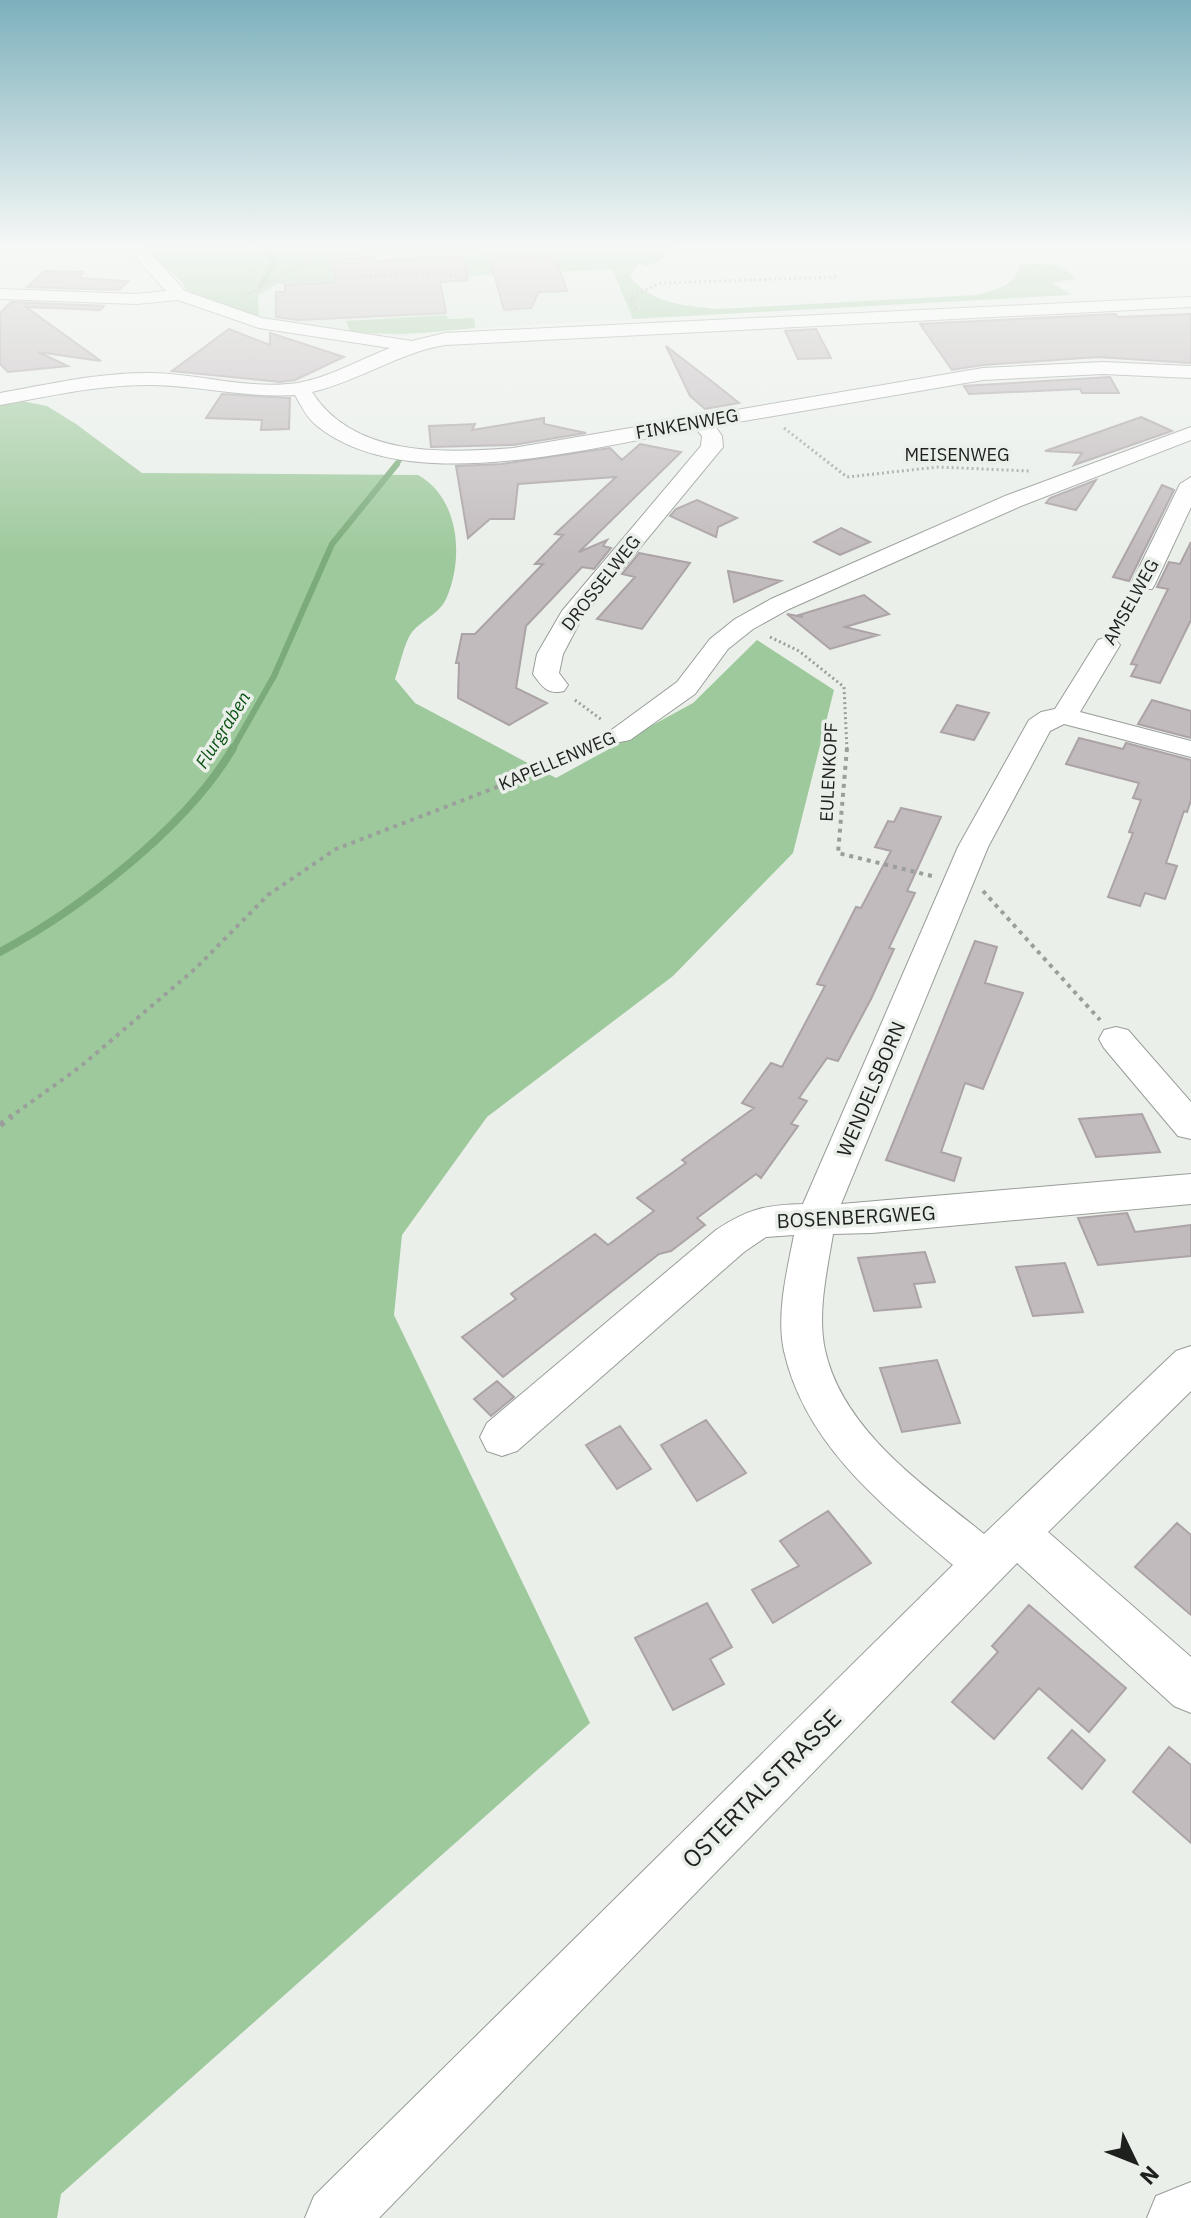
<svg xmlns="http://www.w3.org/2000/svg" width="1191" height="2218" viewBox="0 0 1191 2218" font-family="'IBM Plex Sans',sans-serif">
<rect width="100%" height="100%" fill="#eaefea"/>
<!-- built -->
<path fill="#dee9dd" d="M603,246L633,319L475,328L403,336L264,324L259,320L258,295L320,258Z"/>
<!-- green -->
<path fill="#9ec99c" d="M141,246H678L665,253L660,261L646,266L638,263L630,277C654,304 681,305 716,309L976,295C995,290 1015,286 1020,265C1040,263 1062,261 1076,279L1053,283L1071,295L633,319L612,269L467,276L462,257L385,261L401,257L553,251L552,248L336,257L335,277L352,282L285,285L279,283L258,295L259,320L189,293L180,280Z
M446,315L448,319L474,318L475,328C430,332 394,337 350,331L346,321Z
M22,401L47,406L76,424L142,473L418,475C459,498 464,556 447,597C440,614 423,619 412,632C404,643 400,665 395,679L415,703L556,778L693,703L757,640L834,690L793,853L673,976L487,1117L402,1235L394,1315L590,1723L61,2194L57,2218H0V404Z"/>
<g fill="none" stroke-linecap="round" stroke-linejoin="round">
<!-- stream-far2 -->
<path stroke="#7bab7a" stroke-width="5" d="M261,285L275,261L262,246
M395,466L399,461"/>
<!-- stream-far1 -->
<path stroke="#7bab7a" stroke-width="6" d="M232,750L274,676L332,544L397,464"/>
<!-- stream -->
<path stroke="#7bab7a" stroke-width="8" d="M0,952C80,909 187,827 233,748"/>
</g>
<!-- building -->
<path fill="#c2bbbd" stroke="#aba3a5" stroke-width="2" d="M555,256L567,291L539,292L531,308L504,310L490,259Z
M374,257V261L463,257L468,280L440,282L446,313L298,320L276,317V292H285V285L335,283L334,259Z
M44,271L83,272L80,278L128,281L119,290L27,287Z
M11,302L104,306L100,310L26,307L101,361L38,352L68,366L8,372L0,364V313Z
M1115,314L1118,317L1191,314V363L1098,357L983,365L952,370L920,324Z
M229,329L270,345V333L344,357L295,380L280,382L172,371Z
M816,329L831,358L798,359L785,331Z
M666,346L714,383L739,403L705,409L690,396Z
M1110,377L1119,393H1082L1080,389L969,394L964,386Z
M222,394L290,398L289,429L261,430L262,420L206,418Z
M1141,417L1172,431L1074,465L1082,453L1045,451Z
M544,418V424L586,433L513,445L431,447L429,426L475,424L472,430Z
M640,444L681,452L579,552L607,540L603,546L611,548L594,569L582,567L526,626L516,688L547,703L509,725L458,698L459,663H456L462,634H475L543,564H535L563,535L555,534L616,477L518,484L514,519H490L468,538L456,466L501,464L610,448L622,460Z
M1096,480L1076,510L1046,503L1050,498Z
M1162,485L1174,490L1129,581L1113,577Z
M697,500L737,518L718,527L716,537L670,516L676,509Z
M841,528L870,542L840,555L814,542Z
M1191,542V620L1160,683L1131,676L1137,665L1131,664L1168,589L1157,587L1169,562L1180,564Z
M639,553L690,563L642,629L597,619L635,577L622,574Z
M728,571L781,581L734,602Z
M864,595L889,614L845,627L878,635L830,649L787,614L803,617L799,615Z
M1152,700L1191,711V738L1138,724Z
M957,705L989,713L974,740L941,732Z
M1079,738L1123,749L1126,743L1191,760V800L1187,812L1184,811L1166,863L1177,866L1165,899L1145,893L1140,906L1108,897L1133,833L1129,832L1141,800L1133,798L1139,783L1066,764Z
M901,808L941,817L907,891L915,893L889,948L894,949L871,999L838,1061L827,1058L799,1098L807,1101L791,1124L798,1126L761,1178L756,1174L697,1218L705,1225L671,1251L659,1254L503,1377L462,1337L516,1299L511,1294L595,1234L608,1245L654,1211L637,1198L686,1163L682,1160L754,1108L742,1103L771,1063L782,1067L825,986L817,984L856,907L861,908L891,851L875,847L888,821L894,822Z
M975,941L997,947L985,983L1023,993L983,1089L965,1083L941,1152L961,1158L954,1181L886,1160Z
M1142,1114L1160,1152L1096,1157L1079,1119Z
M1127,1213L1135,1232L1191,1225V1256L1098,1265L1078,1218Z
M925,1252L935,1282L914,1284L921,1307L874,1311L858,1258Z
M1065,1263L1083,1312L1033,1316L1016,1267Z
M937,1360L960,1423L902,1432L880,1368Z
M497,1381L514,1397L491,1416L474,1399Z
M706,1420L746,1473L697,1501L661,1445Z
M620,1426L651,1469L617,1489L586,1445Z
M828,1511L871,1563L773,1623L752,1590L799,1566L780,1541Z
M1177,1523L1191,1535V1615L1135,1567Z
M707,1603L732,1647L710,1659L724,1684L673,1710L635,1638Z
M1029,1605L1126,1688L1089,1732L1039,1688L994,1739L952,1702L998,1652L992,1646Z
M1072,1730L1105,1760L1082,1789L1048,1758Z
M1169,1747L1191,1765V1843L1133,1792Z"/>
<g fill="none" stroke-linecap="round" stroke-linejoin="round">
<defs>
<path id="minor" d="M121,246H141L149,251L185,291L262,318L412,341L445,333L1191,297V307L445,345C398,353 359,381 312,392C354,458 444,453 513,448L983,368L1103,362L1191,366V378L1103,374L983,380L715,426L722,436L723,447L582,618L563,654L559,673L568,685L564,691C548,695 542,687 533,674L537,654L562,611L701,446L702,436L696,429C592,447 405,499 316,425C306,417 301,405 295,395C247,398 201,386 153,385C102,384 50,396 0,405V393C50,384 101,372 152,373C200,374 249,390 298,383C330,377 359,360 390,348L259,328L178,300L136,304L0,299V289L136,294L166,291L137,259Z
M1191,427V440L1021,506L789,609L753,629L728,649L695,694L630,740L620,742L610,740L606,734L677,682L710,639L735,619L771,599L1005,496Z
M1191,477V507L1155,584L1152,589H1134L1131,584L1180,484Z
M1107,637L1116,640L1120,645L1080,712L1191,741V757L1064,724L1050,731L988,847L841,1204L1191,1174V1204L872,1233L833,1234C827,1271 817,1313 825,1350C843,1431 924,1485 984,1534L1176,1351L1191,1346V1391L1048,1532L1191,1657V1713L1174,1706L1017,1563L379,2218H305L314,2196L953,1565C883,1506 805,1445 784,1351C776,1314 787,1271 794,1235L766,1237L744,1252L517,1451L502,1456L487,1451L480,1437L487,1423L716,1230C748,1209 765,1205 803,1204L958,847L1029,720L1041,712L1055,709L1098,640Z
M1116,1027L1128,1030L1191,1102V1139L1178,1136L1104,1048L1099,1039L1104,1030Z
M1191,2182V2218H1147L1156,2196Z"/>
</defs>
<!-- minor casing -->
<use href="#minor" stroke="#989d98" stroke-width="2"/>
<!-- path-far2 -->
<path stroke="#9b9f9b" stroke-width="3" stroke-dasharray="2 3" stroke-linecap="butt" d="M417,274L435,275
M445,275L466,276
M360,277L417,273
M245,296L321,252L323,246
M636,309L630,302L634,295L661,283L836,277
M784,428L847,477L938,467L1029,471
M1119,625L1132,603
M770,637L799,651L844,687L847,750
M575,700L602,720
M586,750L599,744"/>
<!-- path-far1 -->
<path stroke="#9b9f9b" stroke-width="4" stroke-dasharray="4 5" stroke-linecap="butt" d="M847,748L838,853L932,876
M983,891L1100,1020
M9,1118L80,1067L195,969L268,895L336,849L544,769L591,748"/>
<!-- path -->
<path stroke="#9b9f9b" stroke-width="6" stroke-dasharray="5 7" stroke-linecap="butt" d="M0,1125L12,1116"/>
<!-- minor -->
<use href="#minor" fill="#fff" fill-rule="evenodd"/>
</g>
<!-- sky -->
<linearGradient id="sky" x2="0" y2="1"><stop stop-color="#7cb0bc"/><stop offset="0.44" stop-color="#f6f8f6"/><stop offset="1" stop-color="#f6f8f6" stop-opacity="0"/></linearGradient>
<rect width="1191" height="557" fill="url(#sky)"/>
<g text-anchor="middle" stroke-width="7" stroke-linejoin="round" paint-order="stroke">
<!-- far-street labels -->
<g font-size="18" fill="#1e201e" stroke="#eaefea">
<text transform="translate(687 424) rotate(-10)" y="6">FINKENWEG</text>
<text x="957" y="461">MEISENWEG</text>
<text transform="translate(601 583) rotate(-52)" y="6">DROSSELWEG</text>
<text transform="translate(1131 602) rotate(-61)" y="6">AMSELWEG</text>
<text transform="translate(557 761) rotate(-23)" y="6">KAPELLENWEG</text>
<text transform="translate(829 772) rotate(-87)" y="6">EULENKOPF</text>
</g>
<!-- far-water labels -->
<g font-size="18" font-style="italic" fill="#085110" stroke="#eaefea">
<text transform="translate(223 730) rotate(-58)" y="6">Flurgraben</text>
</g>
<!-- street labels -->
<g font-size="20" fill="#1e201e" stroke="#eaefea">
<text transform="translate(871 1089) rotate(-67)" y="7">WENDELSBORN</text>
<text transform="translate(856 1217) rotate(-3)" y="7">BOSENBERGWEG</text>
</g>
<!-- near-street labels -->
<g font-size="24" fill="#1e201e" stroke="#eaefea">
<text transform="translate(762 1789) rotate(-45)" y="8">OSTERTALSTRASSE</text>
</g>
</g>
<!-- north arrow -->
<g transform="translate(1135 2162) rotate(133)" stroke="#eaefea" stroke-width="6" paint-order="stroke">
<path d="M0-6L14 30L0 20L-14 30Z" fill="#1e201e"/>
<text y="-12" font-size="22" font-weight="bold" text-anchor="middle" fill="#1e201e">N</text>
</g>
</svg>
